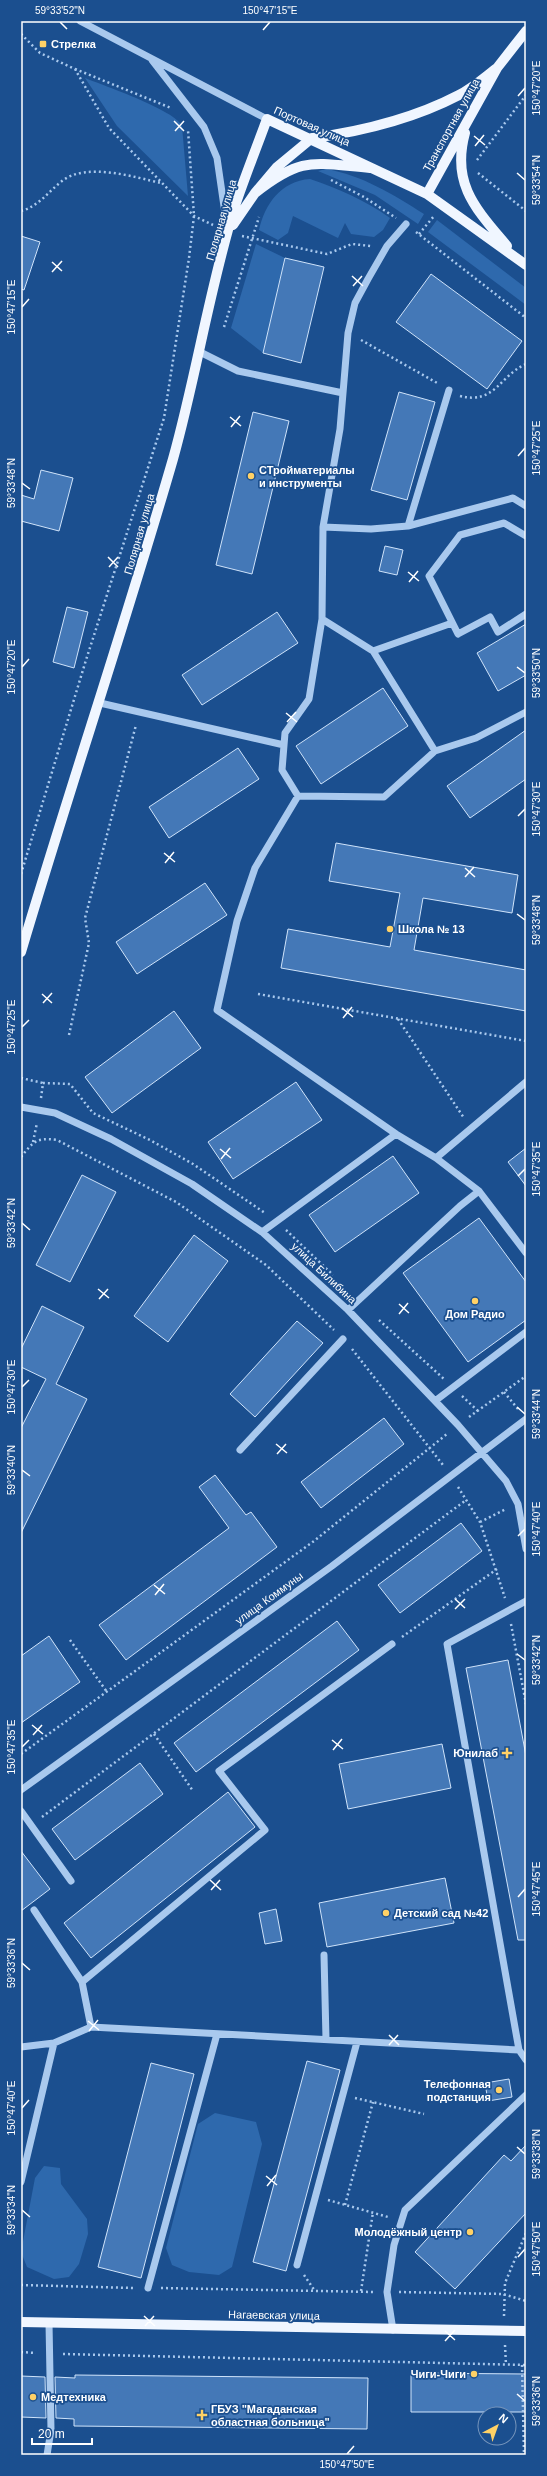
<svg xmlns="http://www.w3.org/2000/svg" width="547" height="2476" viewBox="0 0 547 2476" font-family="Helvetica,sans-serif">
<rect width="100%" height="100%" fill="#1b4f8f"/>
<!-- green -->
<path fill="#2e69ad" d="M85,78C105,86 175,110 182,126L188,196L117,126Z
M326,169C362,175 394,195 424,214L418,224L375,195L318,171Z
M310,179C339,189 365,200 390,218L383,230L374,237L351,234L345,223L338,238L293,216L288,233L278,240L259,230C265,204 281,181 310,179Z
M437,220L526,288V305L428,232Z
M256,244L285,258L263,353L231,328Z
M215,2113L256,2122L262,2144L232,2267L219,2275L189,2272L172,2265L166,2248L198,2124Z
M44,2166L60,2168L61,2184L87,2219L88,2234L79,2264L69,2277L54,2279L27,2267L21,2252L35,2178Z"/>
<!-- building -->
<path fill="#4478b7" stroke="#cfe3fa" d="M21,236L40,242L24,290L21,289Z
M285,258L324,267L301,363L263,353Z
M431,274L522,341L487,389L396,322Z
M399,392L435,402L407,500L371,490Z
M253,412L289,421L252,574L216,565Z
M41,470L73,478L59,531L21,521V495L34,499Z
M385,546L403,550L397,575L379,571Z
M67,607L88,612L74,668L53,662Z
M277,612L298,643L202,705L182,675Z
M526,624V675L498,691L477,653Z
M383,688L408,726L321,784L296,746Z
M526,730V779L470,818L447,786Z
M238,748L259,779L169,838L149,807Z
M336,843L518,875L512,913L423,898L414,950L526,970V1011L281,968L288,929L390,947L400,893L329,881Z
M205,883L227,915L137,974L116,942Z
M174,1011L201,1048L112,1113L85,1077Z
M296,1082L322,1120L233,1179L208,1142Z
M526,1148V1186L508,1162Z
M393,1156L419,1193L335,1252L309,1215Z
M82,1175L116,1192L70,1282L36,1265Z
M479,1218L526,1282V1320L468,1362L403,1273Z
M194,1235L228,1261L168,1342L134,1316Z
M42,1306L84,1327L56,1384L87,1399L21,1533V1428L46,1379L21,1367V1349Z
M297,1321L323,1343L255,1417L230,1394Z
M384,1418L404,1444L321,1508L301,1482Z
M215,1475L246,1515L251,1512L277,1547L126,1660L99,1625L229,1528L199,1487Z
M461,1523L482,1551L400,1613L378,1585Z
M337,1621L359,1650L196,1772L174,1743Z
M49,1636L80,1682L21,1723V1656Z
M508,1660L526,1756V1940H518L466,1668Z
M442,1744L451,1788L348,1809L339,1764Z
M140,1763L163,1794L75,1860L52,1829Z
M228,1792L255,1827L91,1958L64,1923Z
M21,1851L50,1889L21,1911Z
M445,1878L454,1923L327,1947L319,1903Z
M276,1909L282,1941L265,1944L259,1913Z
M307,2061L340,2070L286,2271L253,2262Z
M151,2063L194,2074L141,2278L98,2267Z
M509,2079L512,2097L488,2101L485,2083Z
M526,2145V2213L455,2289L415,2252L504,2155L511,2161Z
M411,2373L526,2374V2412H411Z
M75,2375L368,2378L367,2429L74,2426V2419L56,2418L55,2377L75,2378Z
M21,2376L45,2377L46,2418L21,2417Z"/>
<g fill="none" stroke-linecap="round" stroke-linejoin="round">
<!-- path -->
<path stroke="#a9c9ee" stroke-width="2.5" stroke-dasharray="2 3" stroke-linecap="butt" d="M21,34L40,53L75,69L109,128L194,216L213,225
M75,69L171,108
M477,160L526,95
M478,173L526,211
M331,180L364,197L396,218
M21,211C39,206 48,192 62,181C86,162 134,177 161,183
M416,232L526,318
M419,234L434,216
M242,236L327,254L352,244L371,246
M224,327L259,217
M361,340L439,384
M460,396C495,405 500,375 526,364
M21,874L86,660L164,418L189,258L194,216L188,130
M258,994L526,1041
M398,1019L464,1118
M69,1035L89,943L85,918L136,725
M21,1078L43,1083
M41,1098L43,1083L70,1084L93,1113L150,1140L193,1164L265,1213
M33,1142L37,1123
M21,1157C33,1142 36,1137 57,1140L176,1202L266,1265L334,1330
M286,1230L333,1275
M379,1320L444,1379
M352,1349L443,1465
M504,1392L518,1409
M462,1396L478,1411
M469,1417L526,1376
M458,1487L480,1522L505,1598
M480,1522L506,1509
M511,1624L526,1704
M402,1637L497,1569
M70,1640L107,1692
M154,1734L193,1791
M21,1754L314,1541L447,1434
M42,1817L466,1500
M355,2098L424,2114
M328,2200L388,2217
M345,2205L373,2102
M304,2275L315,2291
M21,2285L134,2288
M161,2288L374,2292
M361,2291L373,2212
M399,2292L503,2294L526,2301
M504,2316L505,2283L526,2233
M505,2345L506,2365
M21,2352L36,2353
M63,2354L526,2365
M522,2365L524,2455"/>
<!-- minor -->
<path stroke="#a9c9ee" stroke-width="7" d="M80,21L267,119
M152,60L204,127L217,158L227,227
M406,224L387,246L368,279L355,303L348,333L340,429L323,527L322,619L373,651L435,751L476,738L526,712
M198,351L238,371L343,393
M408,526L449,390
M323,527L371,529L408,526L513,498L526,506
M526,536L504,523L460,535L429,576L458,634L490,617L498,632L526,614
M322,619L309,699L285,733L282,770L298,796L255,868L237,921L217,1010L396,1134L436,1158L479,1191
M373,651L452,623
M100,703L284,745
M298,796L384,797L435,751
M21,1107L55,1113L111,1139L192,1184L262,1232L348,1310L458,1425L506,1481L518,1504L526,1549
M436,1158L526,1082
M262,1232L396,1134
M348,1310L460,1206L479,1191L526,1253
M435,1401L526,1332
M240,1450L343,1339
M21,1790L332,1566L526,1419
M21,1811L71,1881
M34,1910L82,1982L91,2027L519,2050L526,2060
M324,1955L326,2039
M82,1982L265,1830L219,1771L392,1644
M21,2047L54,2043L91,2027
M519,2050L447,1644L526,1601
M21,2182L54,2043
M297,2265L357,2042
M148,2288L217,2034
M393,2330L387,2292L394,2245L405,2210L526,2095
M47,2455L51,2430L49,2323"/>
<!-- major -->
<path stroke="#f0f6ff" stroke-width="10" d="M465,133C451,184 476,209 507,246
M313,138C364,131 413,119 459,95C473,88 485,77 497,68
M255,193C302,156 312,163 370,168
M427,194L497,68L526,31
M233,225L255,193L277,167L312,138
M21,952C70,787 125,625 173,459C196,377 209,291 234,209C244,179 256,149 267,119L427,194L526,265
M21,2322L526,2331"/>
</g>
<!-- ticks -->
<path fill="none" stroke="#fff" stroke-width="1.5" d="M60,22L67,29M263,30L270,22M518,96L525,88M174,121L184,131M175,131L184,121M474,136L485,145M475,146L484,135M517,173L525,180M52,262L62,271M52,272L62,261M352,276L363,286M353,286L362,276M22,307L29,299M230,417L241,426M231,427L240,416M518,456L525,448M22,483L30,489M108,557L118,567M109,567L118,557M408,572L419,581M409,582L418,571M22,667L29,659M517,667L525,673M286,713L297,722M287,722L296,712M518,816L525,809M164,853L175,862M165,863L174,852M465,868L475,877M465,877L474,867M517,914L525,920M42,994L52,1003M43,1003L52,993M342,1008L353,1017M343,1018L352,1007M22,1027L29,1020M220,1149L231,1158M221,1159L230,1148M518,1176L525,1169M22,1223L30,1230M98,1289L109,1298M99,1299L108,1289M399,1304L409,1313M399,1314L408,1303M22,1387L29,1380M517,1407L525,1414M276,1444L287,1453M277,1454L286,1444M22,1470L30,1476M518,1536L525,1529M154,1585L165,1594M155,1595L164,1584M455,1599L465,1608M455,1609L465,1599M517,1654L525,1660M32,1725L43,1734M33,1735L42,1725M332,1740L343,1749M22,1747L29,1740M333,1750L342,1739M210,1880L221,1890M211,1890L220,1880M518,1897L525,1889M22,1963L30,1970M88,2021L99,2030M89,2031L98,2020M389,2035L399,2045M389,2045L398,2035M22,2108L29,2100M517,2147L525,2154M266,2176L277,2185M267,2186L276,2175M22,2210L30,2217M518,2257L525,2249M144,2316L155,2326M145,2326L154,2316M445,2331L455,2340M445,2341L455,2330M517,2394L525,2401M347,2454L354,2446"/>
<!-- markers -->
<g fill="#ffd166" stroke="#1b4f8f" stroke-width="1.5">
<rect x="39" y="40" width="8" height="8" rx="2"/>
<circle cx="251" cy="476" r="4"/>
<circle cx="390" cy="929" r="4"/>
<circle cx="475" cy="1301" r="4"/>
<path d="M505 1747h4v4h4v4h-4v4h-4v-4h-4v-4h4z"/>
<circle cx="386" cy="1913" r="4"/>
<circle cx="499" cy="2090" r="4"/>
<circle cx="470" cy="2232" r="4"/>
<circle cx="474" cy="2374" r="4"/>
<circle cx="33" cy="2397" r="4"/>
<path d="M200 2409h4v4h4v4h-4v4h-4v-4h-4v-4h4z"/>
</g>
<g text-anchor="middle" stroke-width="3.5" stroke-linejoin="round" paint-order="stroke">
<!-- poi labels -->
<g font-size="11" font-weight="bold" fill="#fff" stroke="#1b4f8f" text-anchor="start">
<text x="51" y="48">Стрелка</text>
<text x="259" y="474">СТройматериалы<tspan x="259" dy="13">и инструменты</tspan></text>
<text x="398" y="933">Школа № 13</text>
<text x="475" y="1318" text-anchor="middle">Дом Радио</text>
<text x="498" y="1757" text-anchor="end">Юнилаб</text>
<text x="394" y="1917">Детский сад №42</text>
<text x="491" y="2088" text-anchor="end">Телефонная<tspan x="491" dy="13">подстанция</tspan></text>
<text x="462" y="2236" text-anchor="end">Молодёжный центр</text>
<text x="466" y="2378" text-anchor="end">Чиги-Чиги</text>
<text x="41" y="2401">Медтехника</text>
<text x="211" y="2413">ГБУЗ "Магаданская<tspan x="211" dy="13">областная больница"</tspan></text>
</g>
<!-- street labels -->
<g font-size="11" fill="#fff" stroke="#1b4f8f">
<text transform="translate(451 125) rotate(-61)" y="4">Транспортная улица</text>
<text transform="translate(312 126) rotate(24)" y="4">Портовая улица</text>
<text transform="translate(221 220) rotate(-74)" y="4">Полярная улица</text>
<text transform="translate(139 534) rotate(-74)" y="4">Полярная улица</text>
<text transform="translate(324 1273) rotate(43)" y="4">улица Билибина</text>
<text transform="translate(269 1598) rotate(-36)" y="4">улица Коммуны</text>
<text transform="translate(274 2315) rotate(1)" y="4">Нагаевская улица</text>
</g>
</g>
<!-- border -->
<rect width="547" height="2476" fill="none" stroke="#1b4f8f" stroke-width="44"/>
<!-- north arrow -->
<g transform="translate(497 2426) rotate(41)"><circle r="19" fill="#1b4f8f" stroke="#7695bc"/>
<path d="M0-3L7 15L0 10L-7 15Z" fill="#ffd166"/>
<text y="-6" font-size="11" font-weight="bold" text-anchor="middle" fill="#ffffff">N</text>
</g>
<!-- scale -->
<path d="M32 2438v6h60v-6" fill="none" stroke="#ffffff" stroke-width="2"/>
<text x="38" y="2438" font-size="12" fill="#ffffff" stroke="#1b4f8f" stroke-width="3" paint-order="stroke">20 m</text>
<rect x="22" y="22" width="503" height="2432" fill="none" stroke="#fff" stroke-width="1.5"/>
<g font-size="10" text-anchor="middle" fill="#fff">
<text x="60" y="14">59°33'52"N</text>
<text x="270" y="14">150°47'15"E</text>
<text transform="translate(536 88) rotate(-90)" y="4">150°47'20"E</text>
<text transform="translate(536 180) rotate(-90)" y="4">59°33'54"N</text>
<text transform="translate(11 307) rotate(-90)" y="4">150°47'15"E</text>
<text transform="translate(536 448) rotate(-90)" y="4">150°47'25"E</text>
<text transform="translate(11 483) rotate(-90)" y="4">59°33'48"N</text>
<text transform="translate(11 667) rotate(-90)" y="4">150°47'20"E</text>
<text transform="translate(536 673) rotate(-90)" y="4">59°33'50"N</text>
<text transform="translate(536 809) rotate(-90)" y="4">150°47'30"E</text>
<text transform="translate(536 920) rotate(-90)" y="4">59°33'48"N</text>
<text transform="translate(11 1027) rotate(-90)" y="4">150°47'25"E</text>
<text transform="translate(536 1169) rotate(-90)" y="4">150°47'35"E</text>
<text transform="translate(11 1223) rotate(-90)" y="4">59°33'42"N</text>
<text transform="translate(11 1387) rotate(-90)" y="4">150°47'30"E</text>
<text transform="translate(536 1414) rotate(-90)" y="4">59°33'44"N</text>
<text transform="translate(11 1470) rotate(-90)" y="4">59°33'40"N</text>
<text transform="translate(536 1529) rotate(-90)" y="4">150°47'40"E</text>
<text transform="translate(536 1660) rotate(-90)" y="4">59°33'42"N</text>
<text transform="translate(11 1747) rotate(-90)" y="4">150°47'35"E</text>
<text transform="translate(536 1889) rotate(-90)" y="4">150°47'45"E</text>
<text transform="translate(11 1963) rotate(-90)" y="4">59°33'36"N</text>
<text transform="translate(11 2108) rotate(-90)" y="4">150°47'40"E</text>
<text transform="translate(536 2154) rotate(-90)" y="4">59°33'38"N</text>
<text transform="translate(11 2210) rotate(-90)" y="4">59°33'34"N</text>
<text transform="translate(536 2249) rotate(-90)" y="4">150°47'50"E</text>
<text transform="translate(536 2401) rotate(-90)" y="4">59°33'36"N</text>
<text x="347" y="2468">150°47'50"E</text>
</g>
</svg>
